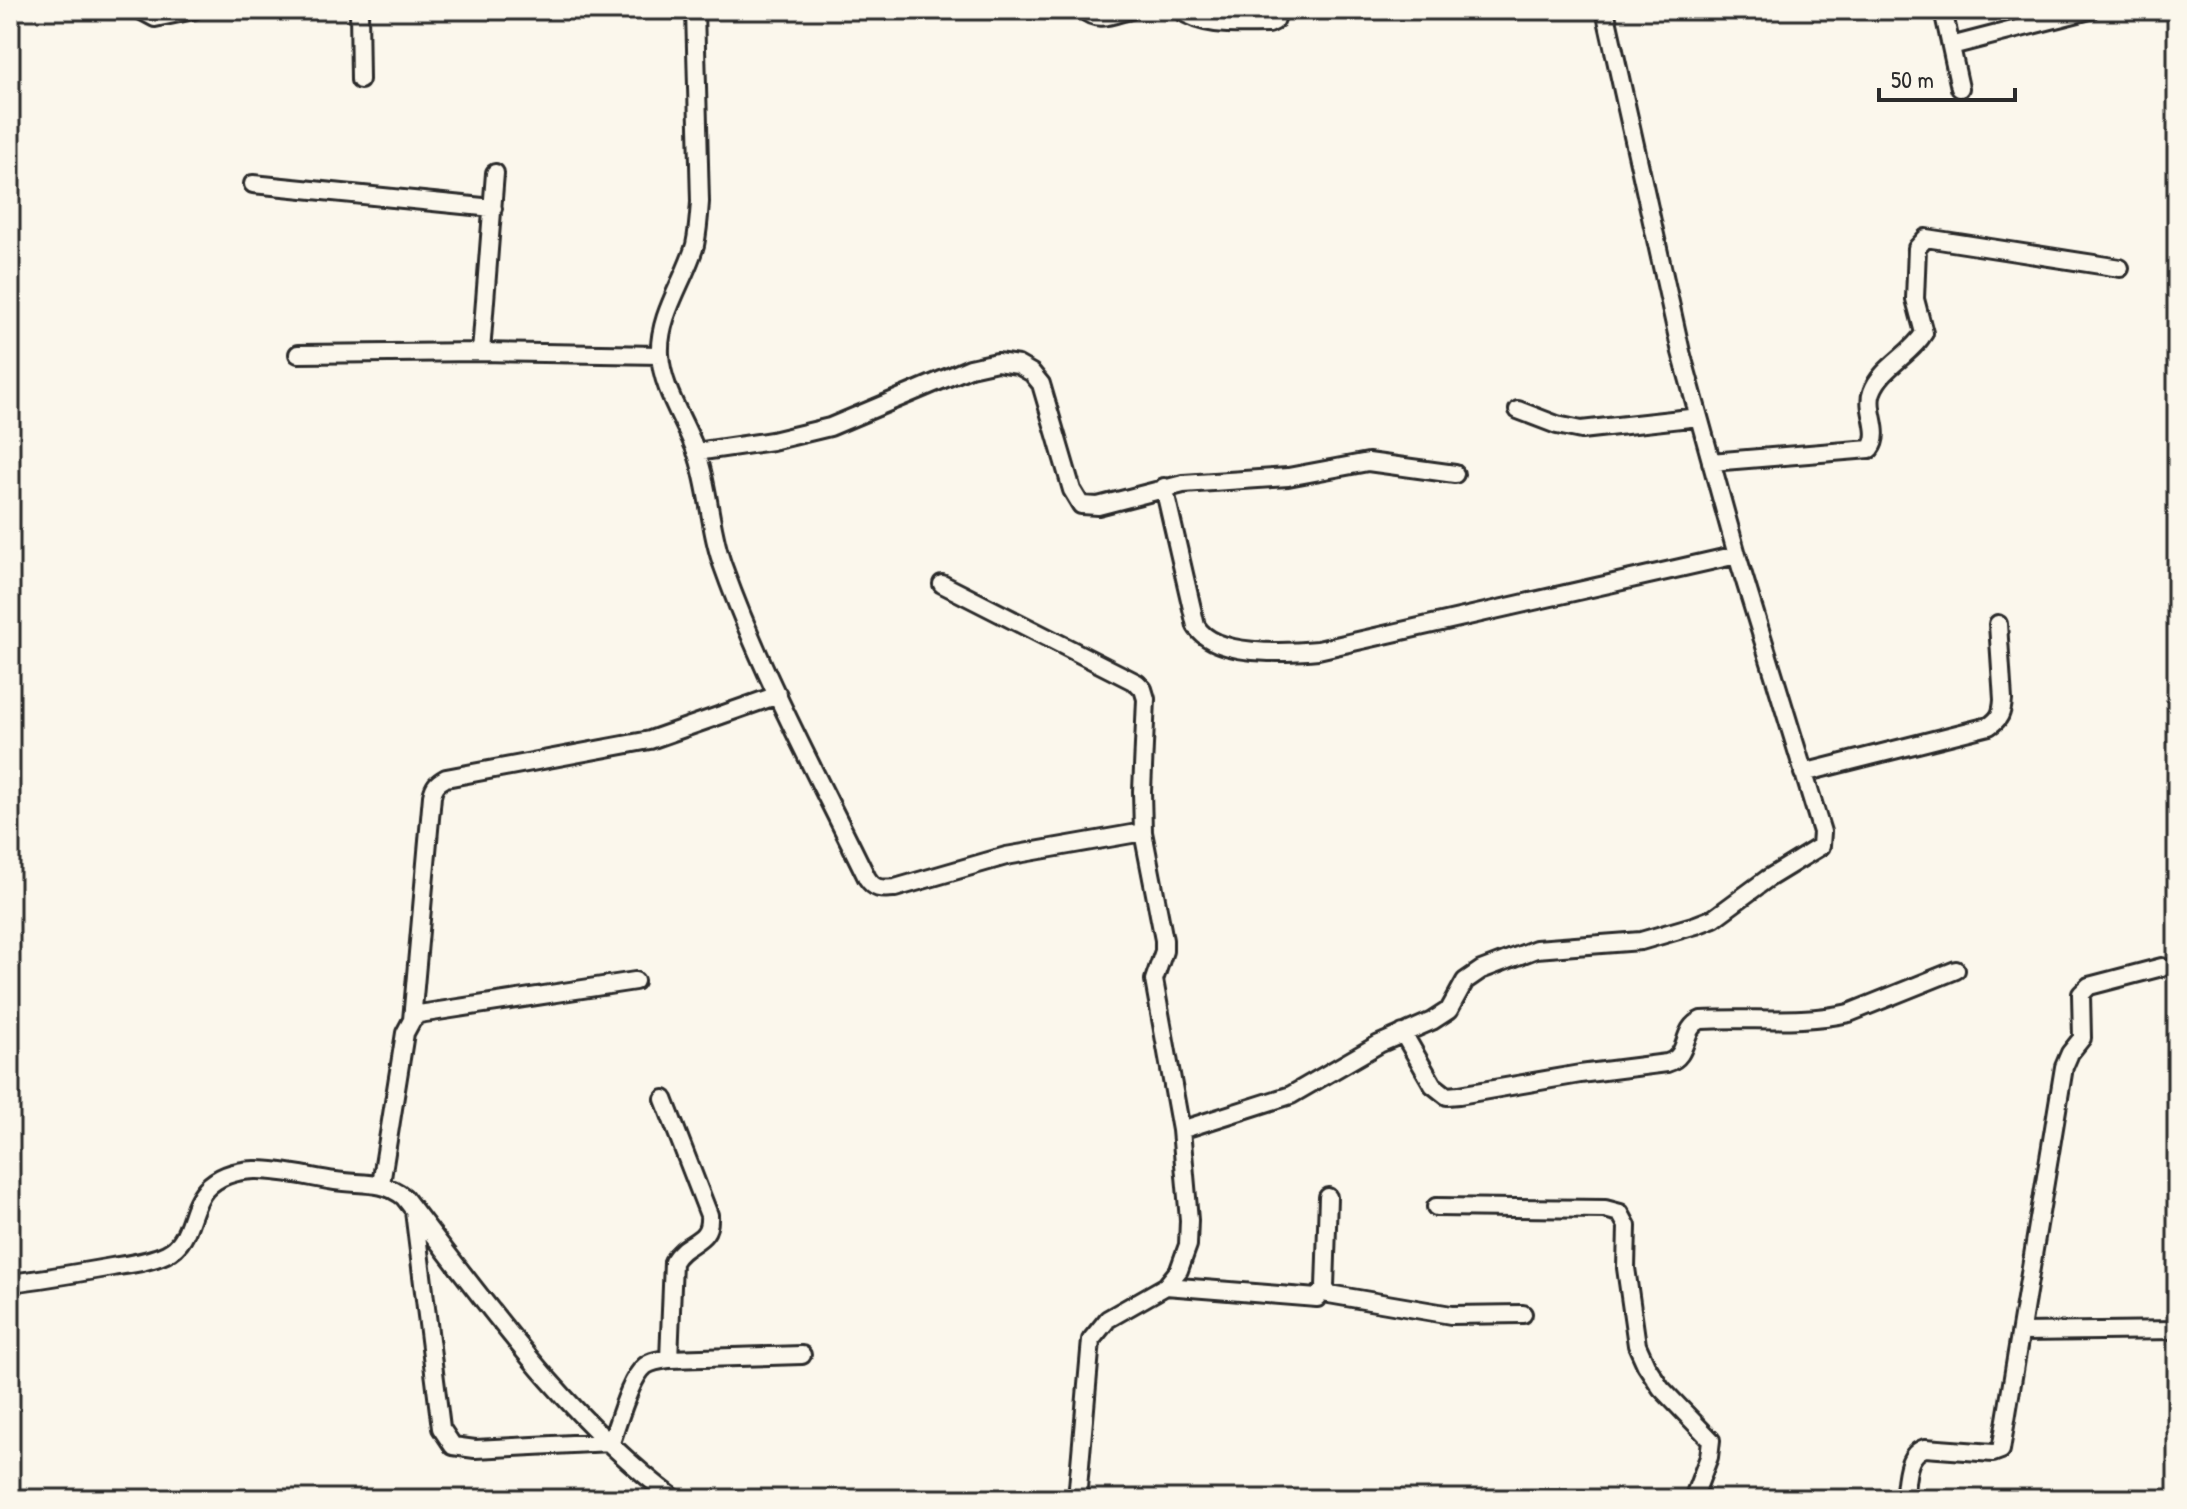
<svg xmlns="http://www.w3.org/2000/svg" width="2187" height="1509" viewBox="0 0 2187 1509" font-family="'Patrick Hand',sans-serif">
<rect width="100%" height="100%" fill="#fbf7ec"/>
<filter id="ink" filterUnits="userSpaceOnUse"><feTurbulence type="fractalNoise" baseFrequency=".0125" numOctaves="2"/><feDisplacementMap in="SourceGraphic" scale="16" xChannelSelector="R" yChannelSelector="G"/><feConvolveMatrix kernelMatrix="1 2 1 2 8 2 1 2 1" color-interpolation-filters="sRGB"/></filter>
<g filter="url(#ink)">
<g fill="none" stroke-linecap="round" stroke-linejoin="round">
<defs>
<path id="minor" d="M140,10L155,18L194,10
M359,10L360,80
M695,10L700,202C699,217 698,231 695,245C685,280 658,315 660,354C662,391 687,423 698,457C710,494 710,533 724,569C762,675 818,777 867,878C875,890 881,889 895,888L1006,856L1143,832
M1084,10C1097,23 1114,14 1130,10
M1180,10C1205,28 1239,24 1269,24L1275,21L1279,10
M1943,10L1960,88
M1951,46L2090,10
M253,184L493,208
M481,352L495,173
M298,354L481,352L660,355
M1518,410L1557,425L1581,430L1699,417
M696,452L772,441L830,427L970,368L997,362L1018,365L1032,373L1041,384L1072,490L1081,505L1098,506L1183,484L1288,477L1368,462L1455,474
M1711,462L1870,449C1883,432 1865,410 1872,392C1881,367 1911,355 1924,333L1915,299L1917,248L1926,238L2120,268
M1164,487L1196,626C1214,657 1286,653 1318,650L1737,555
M942,584L1137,683L1143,689L1146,699L1142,791L1143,832L1164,940V951L1154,980L1181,1130L1189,1220L1188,1245L1179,1270L1166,1286L1108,1319L1091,1340L1077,1499
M1803,773L1989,726C2000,719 2002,713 2003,700L1998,624
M412,1020L432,796C434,786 437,783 446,778L650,740L778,695
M1403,1033L1433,1085L1447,1096L1459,1095L1580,1074L1667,1063C1691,1056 1680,1029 1701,1020C1751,1017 1800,1024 1849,1013L1956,970
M664,1099L709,1215C711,1245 686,1239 673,1262L669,1359
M1181,1130L1291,1095L1379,1044L1432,1021L1449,1010L1465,981L1481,970L1536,949L1641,941L1696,925L1714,918L1767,879L1821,846L1822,832L1737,555L1681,352L1605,10
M381,1184L405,1033L412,1020L419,1014L635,981
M1436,1207L1605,1209L1620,1213L1627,1226L1626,1268L1637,1345L1646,1365L1661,1388L1711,1440L1709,1457L1693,1499
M414,1211L441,1428L453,1446L475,1449L611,1442C618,1424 630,1378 645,1366C651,1361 660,1360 669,1359L802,1355
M10,1283C44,1279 78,1273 112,1267C130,1264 149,1262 166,1254C193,1241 188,1209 206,1189C238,1155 297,1176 335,1181C361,1185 383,1180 404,1197C487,1304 565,1417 675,1499
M1166,1286L1317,1298L1325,1287L1328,1197
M1323,1293L1451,1315L1523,1314
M2021,1332L2177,1330
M1904,1499C1907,1482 1905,1454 1925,1448L1993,1453L2001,1450L2064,1067L2070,1053L2082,1038L2081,994L2089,986L2162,967"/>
</defs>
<!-- minor casing -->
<use href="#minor" stroke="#2b2b2b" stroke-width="22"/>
<!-- minor -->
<use href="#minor" stroke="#fbf7ec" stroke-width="16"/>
</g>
</g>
<!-- margin -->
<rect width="2187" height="1509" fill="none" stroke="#fbf7ec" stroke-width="40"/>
<rect x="20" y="20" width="2147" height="1469" fill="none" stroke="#2b2b2b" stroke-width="3" filter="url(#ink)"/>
<!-- scale -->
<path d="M1879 88v12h136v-12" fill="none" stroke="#2b2b2b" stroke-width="4"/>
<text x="1891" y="88" font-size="24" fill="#2b2b2b" stroke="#fbf7ec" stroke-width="6" paint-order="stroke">50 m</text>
</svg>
